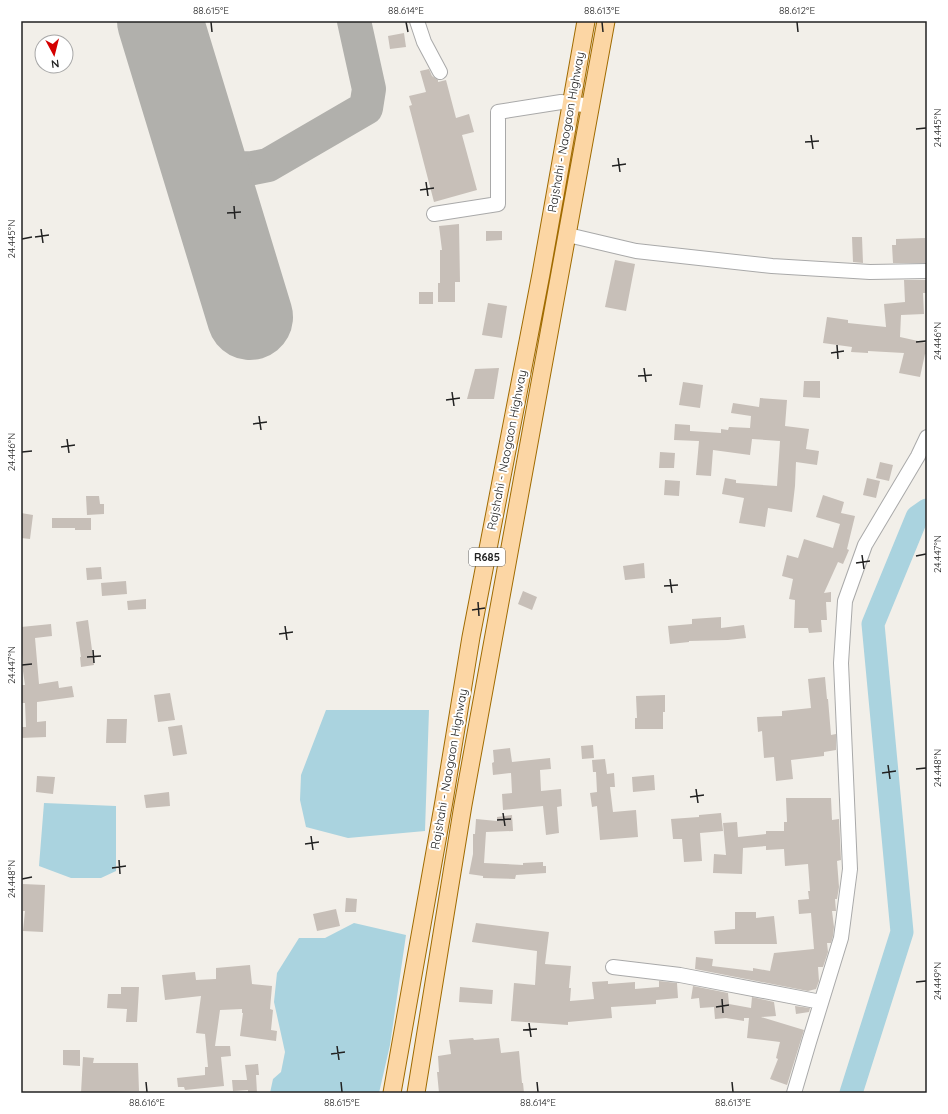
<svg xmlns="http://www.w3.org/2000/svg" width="948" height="1114" viewBox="0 0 948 1114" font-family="Quicksand,sans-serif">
<rect width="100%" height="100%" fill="#f2efe9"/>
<!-- water -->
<path fill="#aad3df" d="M326,710H429L425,831L348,838L306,827L300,800L301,775Z
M44,803L116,806V871L101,878H71L39,866Z
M354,923L406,935L390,1045L379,1093H270L273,1079L281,1072L285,1052L274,1002L277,973L299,938H325Z"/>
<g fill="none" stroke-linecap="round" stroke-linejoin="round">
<!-- river -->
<path stroke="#aad3df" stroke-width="23" d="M851,1093L902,932L873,624L917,517L927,510"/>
<!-- taxiway -->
<path stroke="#b1b0ac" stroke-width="34" d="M201,160L226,169L253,168L268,165L366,108L369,89L354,21"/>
<!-- runway -->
<path stroke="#b1b0ac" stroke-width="86" d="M160,21L250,317"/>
</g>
<!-- building -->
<path fill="#c7bfb8" d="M404,33L406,47L390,49L388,36Z
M429,69L432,76L438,80V82L446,80L456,118L469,114L474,132L462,135L477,190L434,202L409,106L412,105L409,96L426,92L420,71Z
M459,224L460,282H455V302H438V283H440V250H442L439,226Z
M486,231H502V240L486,241Z
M852,237H862L863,263L853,262Z
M925,238V263H893L892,245H896V239Z
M615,260L635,264L626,311L605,307Z
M904,280H927V293H923L924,314L901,315L900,337L927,343V355L925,354L920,377L899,373L904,353L868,351V353L851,352L852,347L823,343L827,317L848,320V323L886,327L884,304L905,302Z
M419,292H433V304H419Z
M488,303L507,306L502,338L482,335Z
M499,368L494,399H467L475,369Z
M804,381H820V398L803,397Z
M683,382L703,385L700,408L679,405Z
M760,398L787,400L785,426L809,429L806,449L819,451L817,465L796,462L795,486L792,512L768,508L765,527L739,523L744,498L722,494L725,478L736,480V483L777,486L780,441L752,439L750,455L713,450L711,476L696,475L699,441L674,440L675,424L690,425V431L721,433V429L728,430L729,427L750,428L751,416L731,413L733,403L759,407Z
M660,452L675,453L674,468H659Z
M880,462L893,465L889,481L876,478Z
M867,478L880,481L876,498L863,495Z
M665,480L680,481L679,496L664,495Z
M823,495L844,502L841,513L855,516L847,549L849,550L843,564L838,562L824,593L831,592V602H826L827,620H821L822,632L809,633L808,628H794L795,600L789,599L793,579L782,576L787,555L798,558L804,539L833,548L840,524L816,517Z
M86,496H99L100,504H104V514L87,515Z
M21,513L33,515L30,539L21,538Z
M52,518H91V530H75V528H52Z
M644,563L645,578L625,580L623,566Z
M101,567L102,579L87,580L86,568Z
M126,581L127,594L102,596L101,583Z
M523,591L537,597L532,610L518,604Z
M146,599V609L128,610L127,601Z
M721,617V628L744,625L746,638L728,640L689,641V642L670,644L668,626L692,624V619Z
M88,620L94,665L81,667L80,657H81L76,622Z
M51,624L52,636L35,638L39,684L58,681L59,688L72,686L74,697L37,702V722L46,721V737L21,738V727H26L25,703H21V685H25L22,664H23L21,644V627Z
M825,677L827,699H828L831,735L836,734V750L824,752V756L791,760L793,779L776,781L774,757L764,758L762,731L758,732L757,717L782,716V711L811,708L808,679Z
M170,693L175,720L158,722L154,695Z
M665,695V712H663V729H635V718H637L636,696Z
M107,719H127L126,743H106Z
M182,725L187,754L173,756L168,727Z
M593,745L594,758L582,759L581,746Z
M510,748L512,762L550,758L551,769L540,770L541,791L561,789L562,806L557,807L559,833L546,835L543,806L503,810L502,794L512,793L511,773L493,775L492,763L494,762L493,750Z
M605,759L607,774L614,773L615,787H610L613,812L636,810L638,837L600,840L597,806L592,807L590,793L597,792L596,772H593L592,760Z
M654,775L655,790L633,792L632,777Z
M37,776L55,777L53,794L36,792Z
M169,792L170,806L146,808L144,795Z
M786,798H831L832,820L839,819L841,860L837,861L839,887L837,899H835L836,911H832L834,927L833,936L831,943H827L828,952L823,967H818L819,981L816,989L808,991L695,969L696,957L713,959L712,966L753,971V968L770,971L774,953L814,949L811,913L799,914L798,900L809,899L808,891H810L808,864L785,866L784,849L766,850V846L743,848L742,874L713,873L714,854L726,855L723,823L737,822L738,837L766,834V831H784V822H787Z
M721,813L723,831L700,833L702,861L684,862L682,839H673L671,819L699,817V815Z
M512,815L513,831L486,832L484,863L523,865V863L543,862V866H546V873L516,875L515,879L483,878V876L469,874L473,854V834H475L476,819L497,821V817Z
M23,884L45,885L43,932L23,931L25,911H23Z
M346,898L357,899L356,912H345Z
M336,909L340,926L317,931L313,914Z
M735,912H756V918L774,916L777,944H715L714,931L735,929Z
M476,923L549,932L545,964L571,966L569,988H571L570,1001L594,999L592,982L608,981V984L635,982V989L659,987V981L677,983L678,998L656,1000V1004L611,1007L612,1018L568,1022V1025L511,1021L514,983L535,985L537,951L472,942Z
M250,965L252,984L272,986L270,1009L273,1010L271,1030L277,1031L276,1041L240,1036L243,1013H242V1009L220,1010L215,1046H230L231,1056L221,1057L224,1086L185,1090L184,1087H178L177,1078L205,1075V1067H208L205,1034L196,1033L201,996L165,1000L162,975L195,972L196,980L216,979V968Z
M693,986L728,993L729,1004L751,1008L752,997L774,1002L776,1016L761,1017L804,1030L787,1085L770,1079L778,1059L776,1058L780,1042L747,1038L749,1018H744V1021L726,1018L715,1019L714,1007L700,1008L699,998L691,999Z
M121,987H139L137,1022H126L127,1009L107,1008L108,994H121Z
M460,987L493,990L492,1004L459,1002Z
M795,1006L810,1008L809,1012L796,1014Z
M473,1038L474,1040L499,1038L501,1053L519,1051L522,1083H523L524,1093H494V1092L439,1093L437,1072H439L438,1056L451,1054L449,1040Z
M63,1050H80V1066L63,1065Z
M83,1057L94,1058L93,1063H138L139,1091L114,1092L113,1093H81Z
M258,1064L259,1075H256L257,1093H248V1090L233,1091L232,1080H247L245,1065Z"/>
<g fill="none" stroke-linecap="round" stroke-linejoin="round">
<defs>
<path id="minor" d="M417,21L424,42L440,72
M434,214L498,204V112L561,102L591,106
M568,235L636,251L772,266L870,272L927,271
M613,967L680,975L821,1002
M794,1093L809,1042L841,938L850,869L841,663L845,601L865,545L918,456L927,437"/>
<path id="major" d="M392,1093L444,801L471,637L541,274L586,21
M416,1093L463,805L606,21"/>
</defs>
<!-- minor casing -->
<use href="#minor" stroke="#a9a9a9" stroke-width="16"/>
<!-- major casing -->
<use href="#major" stroke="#a06b00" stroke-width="19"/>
<!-- minor -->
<use href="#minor" stroke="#fff" stroke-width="14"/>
<!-- major -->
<use href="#major" stroke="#fcd6a4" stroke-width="17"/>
</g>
<!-- ticks -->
<path fill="none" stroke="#222" stroke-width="1.5" d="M211,22L212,32M406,22L408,32M602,22L603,32M797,22L798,32M916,129L926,128M811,135L813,149M805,142L819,141M618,158L620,172M612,166L626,164M426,182L428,196M420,190L434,188M234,206L235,219M227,213L241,212M41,229L43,243M35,237L49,235M22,239L32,237M916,342L926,341M837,345L838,359M831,353L844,351M644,368L646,382M638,376L652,375M452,392L454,406M446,400L460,398M259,416L261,430M253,424L267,422M67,439L69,453M61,447L75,445M22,452L32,451M862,555L864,569M916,556L926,554M856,563L870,561M670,579L672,593M664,586L678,585M478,602L479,616M472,610L485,608M285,626L287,640M279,634L293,632M93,650L94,663M87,657L101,656M22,665L32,664M888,765L890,779M916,769L926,768M882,773L896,771M696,789L698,803M690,797L704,795M503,813L505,826M497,820L511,819M311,836L313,850M305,844L319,842M119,860L120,874M112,868L126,866M22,879L32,877M916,982L926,981M722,999L723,1013M716,1007L729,1005M529,1023L531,1037M523,1030L537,1029M337,1046L339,1060M331,1054L345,1052M146,1082L147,1092M341,1082L342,1092M537,1082L538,1092M732,1082L733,1092"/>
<g text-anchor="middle" stroke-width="4" stroke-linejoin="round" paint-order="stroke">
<!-- shield labels -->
<rect fill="#fff" stroke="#646464" stroke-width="1" x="469" y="548" width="36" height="18" rx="3"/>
<g font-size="11" font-weight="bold" fill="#222">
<text x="487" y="561">R685</text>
</g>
<!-- street labels -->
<g font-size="12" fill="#222" stroke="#fff">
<text transform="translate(566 132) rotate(-80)" y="4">Rajshahi - Naogaon Highway</text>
<text transform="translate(507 450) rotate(-79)" y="4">Rajshahi - Naogaon Highway</text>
<text transform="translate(449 769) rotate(-80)" y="4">Rajshahi - Naogaon Highway</text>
</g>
</g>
<!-- border -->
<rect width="948" height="1114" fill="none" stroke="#ffffff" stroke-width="44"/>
<!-- north arrow -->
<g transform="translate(54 54) rotate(173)"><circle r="19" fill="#ffffff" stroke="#a7a7a7"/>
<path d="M0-3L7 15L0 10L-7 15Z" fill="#d40000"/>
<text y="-6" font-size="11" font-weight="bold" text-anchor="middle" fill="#222222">N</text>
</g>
<rect x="22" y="22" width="904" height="1070" fill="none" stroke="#222" stroke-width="1.5"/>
<g font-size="10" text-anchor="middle" fill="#222">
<text x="211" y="14">88.615°E</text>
<text x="406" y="14">88.614°E</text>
<text x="602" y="14">88.613°E</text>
<text x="797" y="14">88.612°E</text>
<text transform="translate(937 128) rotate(-90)" y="4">24.445°N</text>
<text transform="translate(11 239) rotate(-90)" y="4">24.445°N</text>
<text transform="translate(937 341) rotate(-90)" y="4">24.446°N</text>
<text transform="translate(11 452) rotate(-90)" y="4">24.446°N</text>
<text transform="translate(937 554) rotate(-90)" y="4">24.447°N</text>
<text transform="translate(11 665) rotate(-90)" y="4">24.447°N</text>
<text transform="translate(937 768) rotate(-90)" y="4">24.448°N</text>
<text transform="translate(11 879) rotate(-90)" y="4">24.448°N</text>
<text transform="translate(937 981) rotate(-90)" y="4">24.449°N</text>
<text x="147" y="1106">88.616°E</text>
<text x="342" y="1106">88.615°E</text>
<text x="538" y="1106">88.614°E</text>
<text x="733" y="1106">88.613°E</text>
</g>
</svg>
